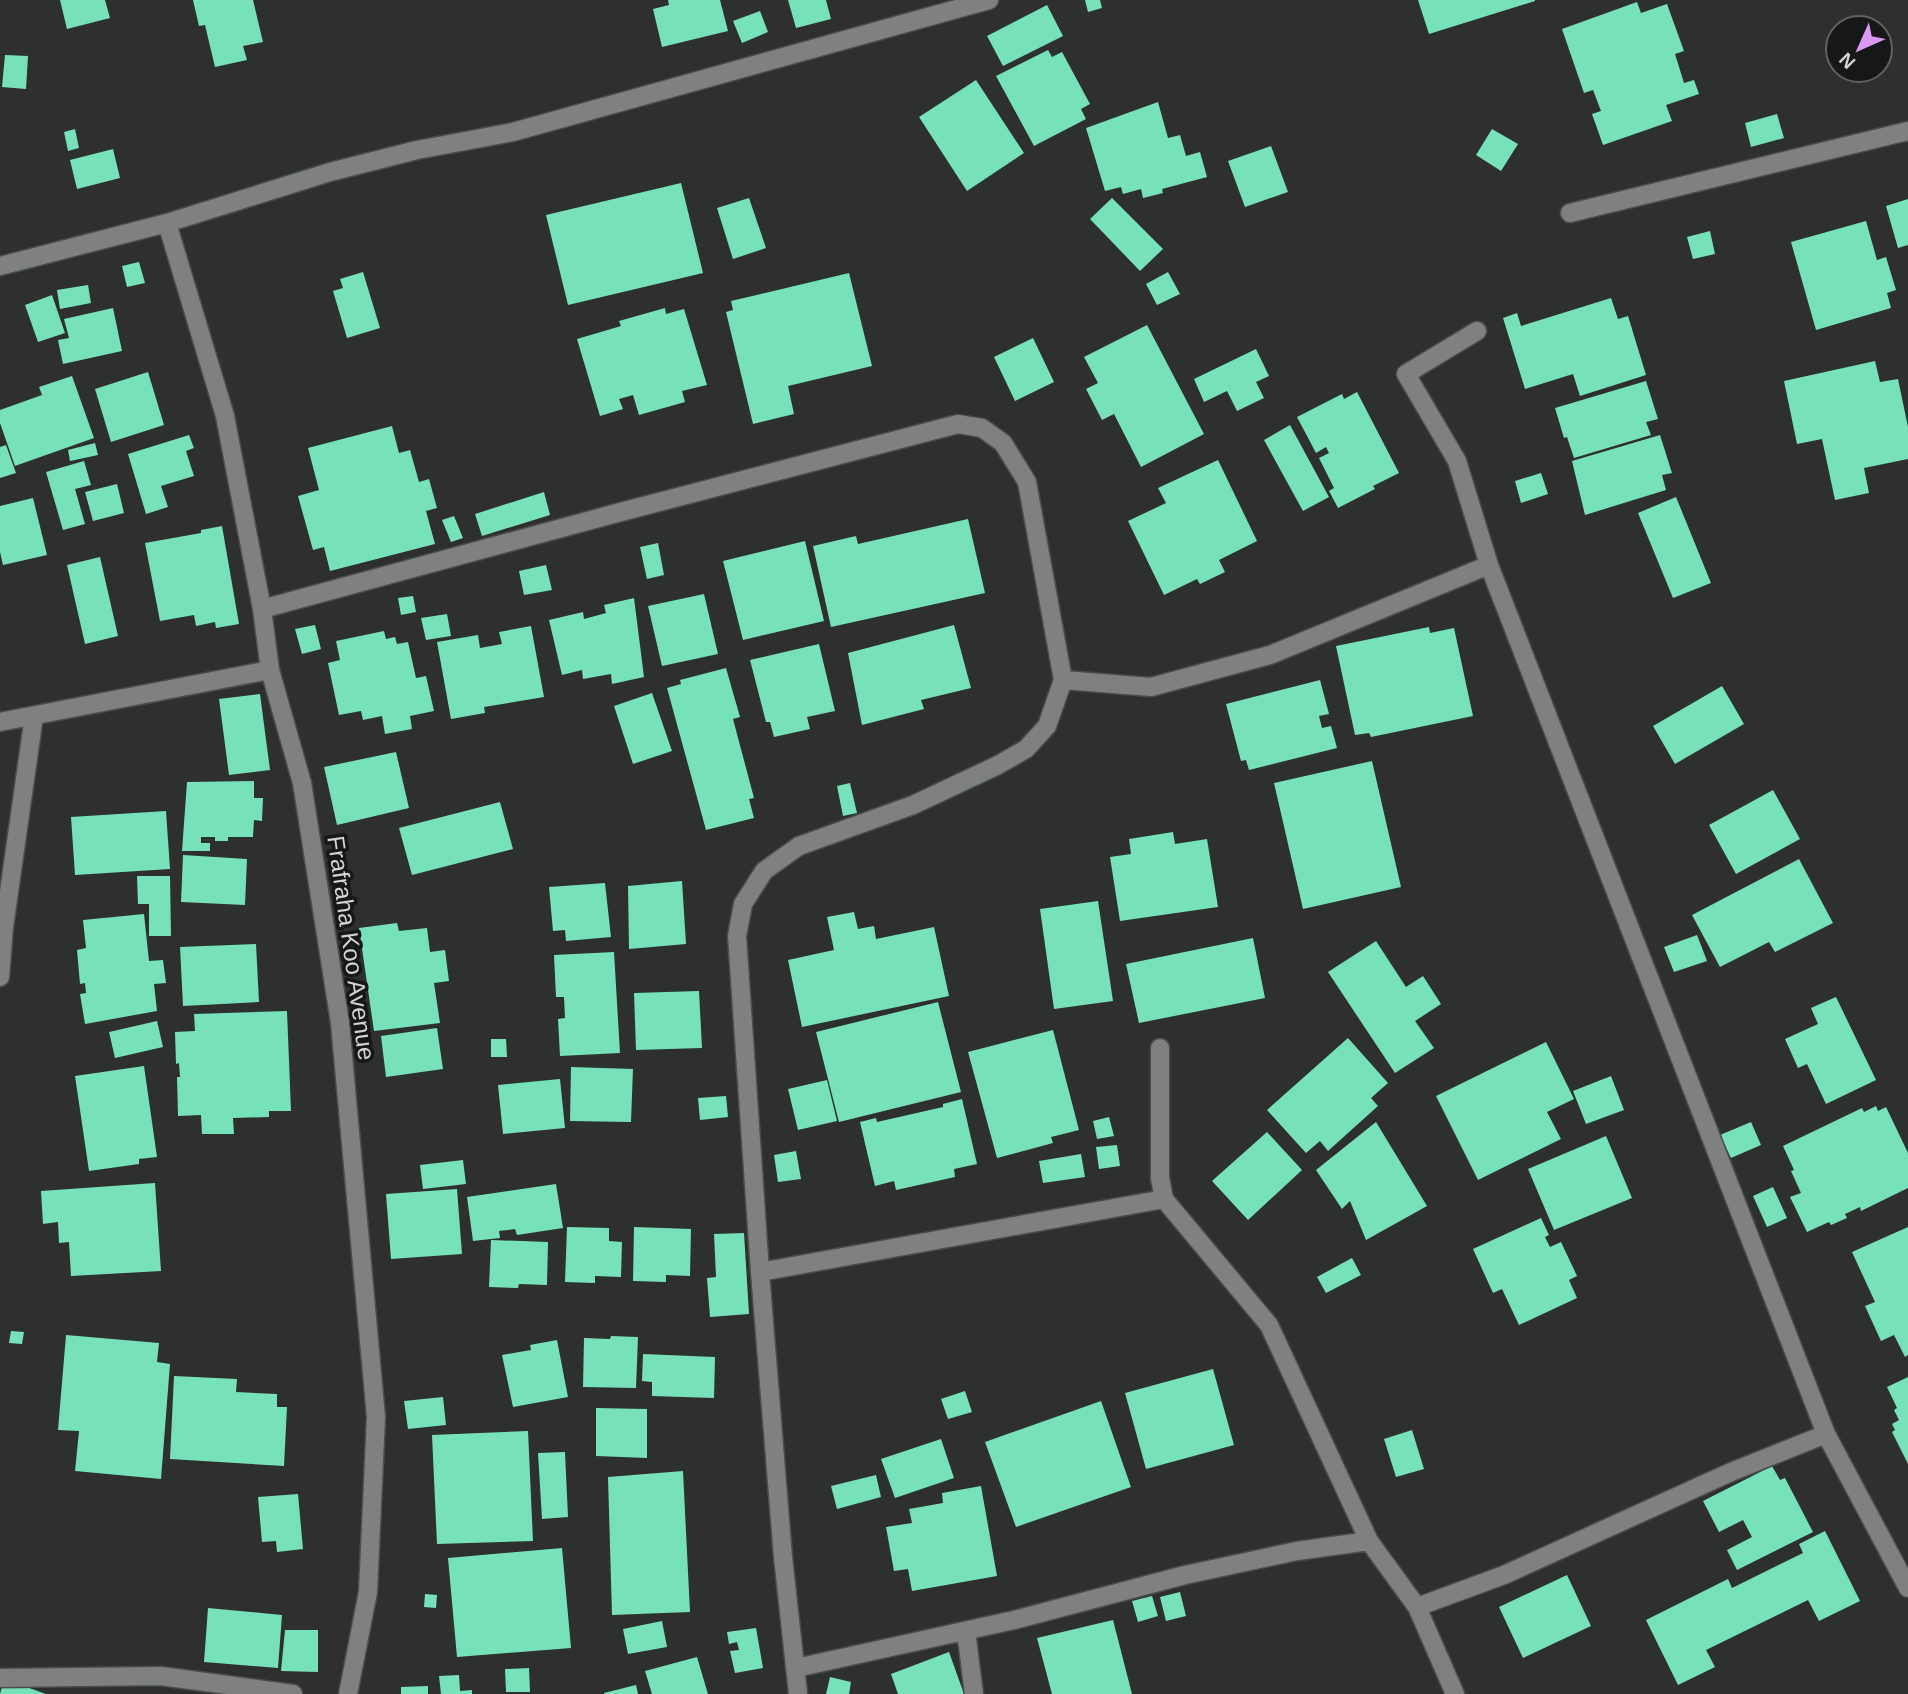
<svg xmlns="http://www.w3.org/2000/svg" width="1908" height="1694" viewBox="0 0 1908 1694" font-family="Arial,sans-serif">
<rect width="100%" height="100%" fill="#2d302e"/>
<!-- building -->
<path fill="#77e2ba" d="M60,0H105L110,18L67,29Z
M193,0H253L263,42L243,46L247,60L215,67L205,25L199,26Z
M668,0H720L728,31L662,47L653,9L669,5Z
M788,0H826L831,19L796,28Z
M1085,0H1100L1102,8L1088,12Z
M1418,0H1535V1L1429,34Z
M1637,2L1641,13L1667,4L1684,51L1675,54L1684,83L1694,80L1699,94L1666,105L1672,121L1603,145L1592,114L1601,111L1593,90L1584,93L1562,29Z
M1047,5L1063,36L1003,66L987,36Z
M760,11L768,32L742,43L733,21Z
M1048,50L1052,57L1062,52L1090,104L1081,109L1086,119L1034,146L996,76Z
M5,55L28,56L26,89L2,87Z
M976,80L1024,153L967,191L919,117Z
M1158,102L1168,138L1180,135L1186,156L1200,152L1207,177L1162,189L1163,193L1143,198L1141,189L1123,194L1121,187L1105,191L1086,128Z
M1777,114L1784,138L1751,147L1745,123Z
M75,129L79,148L68,151L64,132Z
M1492,129L1518,144L1501,171L1476,155Z
M1271,146L1288,192L1245,207L1228,161Z
M113,149L120,178L77,189L70,160Z
M681,183L703,273L568,305L546,215Z
M749,198L766,248L733,259L717,208Z
M1112,198L1163,249L1140,271L1090,219Z
M1908,199V245L1898,248L1886,206Z
M1866,221L1877,260L1886,257L1896,290L1887,293L1891,308L1816,330L1791,242Z
M1710,231L1715,254L1693,259L1687,237Z
M139,262L145,283L127,287L122,266Z
M363,272L380,328L347,338L333,291L343,288L340,279Z
M1168,272L1180,294L1157,305L1146,284Z
M849,273L872,366L788,386L794,414L753,424L726,312L733,310L731,301Z
M88,285L91,303L60,309L57,290Z
M52,295L65,333L38,342L25,305Z
M1611,298L1618,319L1628,316L1646,375L1580,396L1573,374L1525,389L1503,318L1517,313L1521,326Z
M113,308L122,351L63,364L58,340L69,338L64,319Z
M665,308L666,314L684,309L707,385L682,391L685,402L639,415L633,395L619,399L623,409L600,416L577,339L621,326L619,321Z
M1147,325L1204,434L1141,467L1114,414L1102,420L1086,389L1098,383L1084,357Z
M1033,338L1054,382L1015,401L994,357Z
M1256,349L1269,376L1256,382L1264,398L1237,411L1227,391L1204,402L1194,379Z
M1875,361L1880,382L1898,379L1908,427V459L1864,468L1869,493L1835,500L1822,439L1797,444L1784,381Z
M148,372L164,425L111,442L95,389Z
M72,376L94,438L15,466L0,423V410L42,395L39,387Z
M1646,381L1658,419L1646,422L1651,435L1574,458L1567,437L1564,438L1555,408Z
M1357,392L1399,473L1373,486L1375,489L1338,508L1329,491L1334,488L1319,458L1329,453L1326,447L1316,453L1297,417L1342,394L1344,399Z
M1290,425L1329,497L1303,511L1264,440Z
M392,426L399,453L410,450L419,482L429,479L437,508L426,511L435,544L330,571L324,547L313,550L298,496L319,490L308,448Z
M189,435L194,448L186,451L194,476L161,486L168,507L146,514L128,454Z
M1660,435L1672,473L1662,475L1666,490L1585,515L1572,461Z
M95,443L98,455L70,461L68,450Z
M6,445L16,473L0,478V447Z
M1218,460L1257,541L1219,560L1225,572L1200,584L1197,579L1164,595L1128,521L1166,503L1158,488Z
M84,461L91,485L75,489L85,524L63,530L46,472Z
M1541,473L1548,494L1521,503L1515,481Z
M117,484L124,513L93,521L85,492Z
M544,492L550,515L482,536L475,514Z
M1676,497L1711,583L1673,598L1638,513Z
M33,498L47,555L3,565L0,552V506Z
M454,516L463,538L451,542L442,520Z
M968,519L985,593L831,627L813,546L856,536L858,544Z
M222,526L239,624L216,628L215,622L196,626L194,615L160,621L145,543L201,533V530Z
M805,541L824,621L743,640L723,561Z
M658,543L664,575L647,579L640,547Z
M100,557L118,636L85,644L67,565Z
M546,565L552,590L524,595L519,571Z
M704,594L718,654L662,666L648,606Z
M413,596L416,612L401,615L398,598Z
M634,598L644,677L612,684L611,674L583,679L582,670L562,675L549,620L583,612L584,619L606,613L604,605Z
M447,614L451,636L426,640L421,618Z
M315,625L321,649L302,654L295,629Z
M954,625L971,688L921,700L924,709L862,725L848,653Z
M531,626L544,697L484,707L485,713L451,719L437,642L478,635L480,648L502,644L499,632Z
M1429,627L1430,633L1454,628L1473,716L1371,737L1369,733L1355,735L1336,646Z
M384,631L386,639L395,637L397,644L408,642L416,678L426,676L434,711L410,716L412,729L385,734L382,716L363,720L361,711L339,715L328,663L340,660L336,641Z
M819,644L835,711L807,717L810,729L774,737L770,722H766L750,660Z
M726,668L740,717L733,719L754,798L749,799L754,818L706,830L667,688L681,684L680,680Z
M1320,680L1329,714L1319,716L1322,728L1331,726L1337,748L1249,770L1246,760L1241,761L1226,704Z
M1722,686L1744,724L1675,764L1653,726Z
M652,693L672,751L633,764L614,706Z
M260,694L270,770L229,775L219,699Z
M396,752L409,808L337,825L324,767Z
M1372,761L1401,887L1303,909L1274,783Z
M254,781V798H263L262,821L254,820L253,837H228V841H215V837H201V843H210V851H182L187,782Z
M850,783L857,813L843,816L837,786Z
M1773,790L1800,839L1736,874L1709,825Z
M500,802L513,849L412,875L399,828Z
M166,811L170,869L75,875L71,817Z
M1173,832L1175,844L1207,839L1218,907L1120,921L1110,857L1131,854L1129,839Z
M183,855L247,859L245,905L181,902Z
M1799,859L1833,923L1775,952L1769,942L1720,967L1692,915Z
M137,876H170L171,936H149V904H138Z
M682,881L686,944L629,949L628,886Z
M605,883L611,937L566,941L565,930L553,931L549,887Z
M1098,901L1113,1001L1054,1009L1040,909Z
M854,912L858,929L874,926L876,939L934,927L949,996L802,1027L788,960L834,950L827,917Z
M144,914L149,961L163,960L166,983L154,984L157,1011L85,1024L80,994L86,993L85,983L80,984L77,950L86,948L83,920Z
M397,923L399,931L427,928L430,952L445,950L449,981L434,983L440,1023L374,1031L359,928Z
M1697,935L1707,961L1674,972L1664,947Z
M1253,938L1265,998L1139,1023L1126,964Z
M1376,941L1406,987L1423,976L1441,1004L1415,1021L1434,1048L1395,1073L1328,972Z
M256,944L259,1002L183,1006L180,947Z
M614,952L620,1053L560,1056L558,1019L565,1018L564,997H556L554,955Z
M699,991L702,1048L636,1050L634,993Z
M1836,997L1876,1080L1826,1104L1807,1064L1798,1068L1785,1039L1818,1024L1811,1008Z
M938,1002L961,1092L839,1122L816,1032Z
M287,1011L291,1111H269V1117L233,1118L234,1134H202L201,1115L178,1116L177,1077H180L179,1063L176,1064L175,1032L195,1031L194,1014Z
M157,1021L163,1047L115,1058L109,1032Z
M437,1028L443,1069L386,1077L381,1036Z
M1053,1030L1079,1130L1051,1137L1053,1143L997,1158L968,1052Z
M1348,1038L1388,1083L1371,1098L1378,1106L1328,1151L1320,1141L1306,1153L1267,1110Z
M491,1039H506L507,1057H491Z
M1546,1042L1574,1099L1547,1112L1561,1139L1478,1180L1436,1096Z
M144,1066L157,1157L139,1159V1164L89,1171L75,1076Z
M571,1067L633,1069L631,1122L570,1121Z
M1611,1076L1624,1110L1586,1124L1573,1091Z
M560,1079L565,1128L503,1134L498,1085Z
M827,1080L837,1121L798,1130L788,1089Z
M726,1096L728,1117L700,1120L698,1098Z
M962,1099L977,1164L954,1169L955,1177L896,1190L894,1181L875,1186L860,1122L876,1118L877,1122L943,1107V1104Z
M1876,1106L1878,1111L1886,1107L1908,1153V1188L1861,1211L1860,1207L1845,1214L1847,1218L1831,1225L1829,1222L1807,1232L1790,1197L1801,1193L1791,1171L1794,1170L1783,1146L1862,1108L1864,1112Z
M1109,1117L1114,1136L1097,1139L1093,1121Z
M1376,1122L1427,1206L1366,1240L1350,1201L1342,1209L1316,1170Z
M1751,1122L1761,1145L1731,1158L1720,1135Z
M1267,1132L1302,1170L1248,1220L1212,1181Z
M1606,1136L1632,1198L1554,1230L1528,1169Z
M1117,1145L1120,1166L1099,1169L1096,1147Z
M796,1151L801,1179L778,1182L774,1155Z
M1081,1154L1085,1177L1043,1183L1039,1161Z
M463,1160L466,1184L423,1189L420,1165Z
M155,1183L161,1271L71,1276L69,1242L59,1243L58,1222L43,1224L41,1191Z
M556,1184L563,1228L517,1235L515,1229L499,1231L500,1238L473,1241L467,1197Z
M1773,1187L1787,1218L1767,1227L1753,1196Z
M457,1189L462,1254L391,1259L386,1194Z
M1541,1218L1549,1235L1545,1237L1550,1247L1561,1242L1577,1276L1569,1280L1577,1298L1519,1325L1502,1289L1493,1293L1473,1249Z
M567,1227L609,1228V1241L622,1242L621,1277L595,1276V1283L565,1282Z
M634,1227L691,1229L690,1276L666,1275V1282L633,1281Z
M1908,1227V1355L1905,1357L1894,1335L1881,1341L1865,1306L1875,1302L1852,1252Z
M744,1233L749,1314L710,1317L707,1278L716,1277L714,1234Z
M491,1240L548,1242L547,1285L519,1284L518,1288L489,1287Z
M1352,1258L1361,1275L1326,1293L1317,1277Z
M11,1331L24,1332L22,1344L9,1343Z
M66,1335L159,1343L157,1362L170,1364L161,1479L75,1471L79,1431L58,1430Z
M611,1336L638,1337L636,1388L583,1387L584,1338L610,1339Z
M557,1340L568,1397L513,1407L502,1355L531,1350L530,1345Z
M643,1354L715,1357L714,1398L652,1396V1382L642,1381Z
M1213,1369L1234,1445L1146,1469L1125,1393Z
M174,1376L237,1379L236,1392L277,1394V1407H287L284,1466L170,1459Z
M1908,1377V1464L1892,1432L1895,1430L1892,1424L1899,1420L1894,1410L1897,1408L1887,1387Z
M965,1391L972,1412L948,1419L941,1399Z
M443,1397L446,1425L408,1429L404,1401Z
M1101,1401L1131,1487L1016,1527L985,1442Z
M596,1408L647,1409V1458L596,1456Z
M1412,1430L1424,1469L1396,1477L1384,1439Z
M528,1431L533,1541L437,1544L432,1435Z
M941,1439L954,1478L895,1498L881,1459Z
M565,1452L568,1517L542,1519L538,1453Z
M1772,1466L1780,1480L1785,1478L1813,1532L1737,1570L1727,1550L1752,1537L1743,1520L1719,1532L1703,1501Z
M683,1471L690,1612L612,1615L608,1477Z
M876,1475L881,1497L837,1509L831,1486Z
M981,1486L997,1576L912,1591L908,1569L894,1571L886,1527L912,1523L909,1509L943,1503L942,1493Z
M298,1494L303,1549L277,1552L276,1541L262,1542L258,1497Z
M1825,1531L1860,1601L1819,1621L1808,1600L1706,1650L1715,1667L1678,1685L1646,1620L1728,1579L1732,1588L1803,1553L1799,1544Z
M562,1548L571,1648L457,1657L448,1558Z
M1567,1575L1591,1626L1523,1658L1499,1607Z
M1180,1592L1186,1616L1166,1621L1160,1597Z
M425,1594L437,1595L436,1608L424,1607Z
M1152,1596L1158,1616L1138,1622L1132,1601Z
M208,1608L282,1615L278,1668L204,1662Z
M1113,1620L1132,1694H1052L1037,1638Z
M662,1621L667,1647L628,1654L623,1629Z
M756,1628L763,1668L735,1673L730,1651L739,1650L737,1642L729,1644L727,1632Z
M285,1630H318V1672L281,1671Z
M949,1652L964,1694H898L891,1674Z
M697,1657L708,1694H652L645,1671Z
M529,1668L530,1692H506L505,1669Z
M459,1675L460,1691L472,1690V1694H441L439,1676Z
M830,1677L851,1682L849,1694H826Z
M4,1679L46,1694H0Z
M636,1685L638,1694H604V1693Z
M428,1686V1694H401V1687Z"/>
<g fill="none" stroke-linecap="round" stroke-linejoin="round">
<defs>
<path id="minor" d="M1570,213L1908,131
M167,223L225,416L262,609L270,670L302,783L340,1023L376,1417L368,1592L348,1694
M0,266L167,223L330,172L417,150L513,132L989,0
M1477,331L1406,374L1457,461L1489,565L1826,1434L1908,1588
M262,609L617,513L958,424L982,428L1003,443L1027,482L1063,680L1047,726L1026,749L998,765L913,805L799,846L764,871L743,904L737,936L760,1272L783,1557L798,1694
M1063,680L1151,687L1270,655L1489,565
M0,722L270,670
M0,977L4,927L34,716
M1160,1048V1178L1164,1199L1269,1325L1369,1541
M760,1272L1164,1199
M1417,1607L1455,1694
M966,1631L974,1694
M796,1668L1014,1620L1185,1575L1297,1551L1369,1541L1417,1607L1504,1575L1731,1472L1826,1434
M0,1678L161,1676L293,1694"/>
</defs>
<!-- minor casing -->
<use href="#minor" stroke="#4a4d4b" stroke-width="21"/>
<!-- minor -->
<use href="#minor" stroke="#7e817f" stroke-width="18"/>
</g>
<g text-anchor="middle" stroke-width="7" stroke-linejoin="round" paint-order="stroke">
<!-- street labels -->
<g font-size="24" fill="#d2d4d3" stroke="#161717">
<text transform="translate(351 948) rotate(82)" y="8">Frafraha Koo Avenue</text>
</g>
</g>
<!-- north arrow -->
<g transform="translate(1859 49) rotate(225)"><circle r="33" fill="#161717" stroke="#616362" stroke-width="2"/>
<path d="M0-5L12 26L0 18L-12 26Z" fill="#dc99f4"/>
<text y="-10" font-size="19" font-weight="bold" text-anchor="middle" fill="#d2d4d3">N</text>
</g>
</svg>
